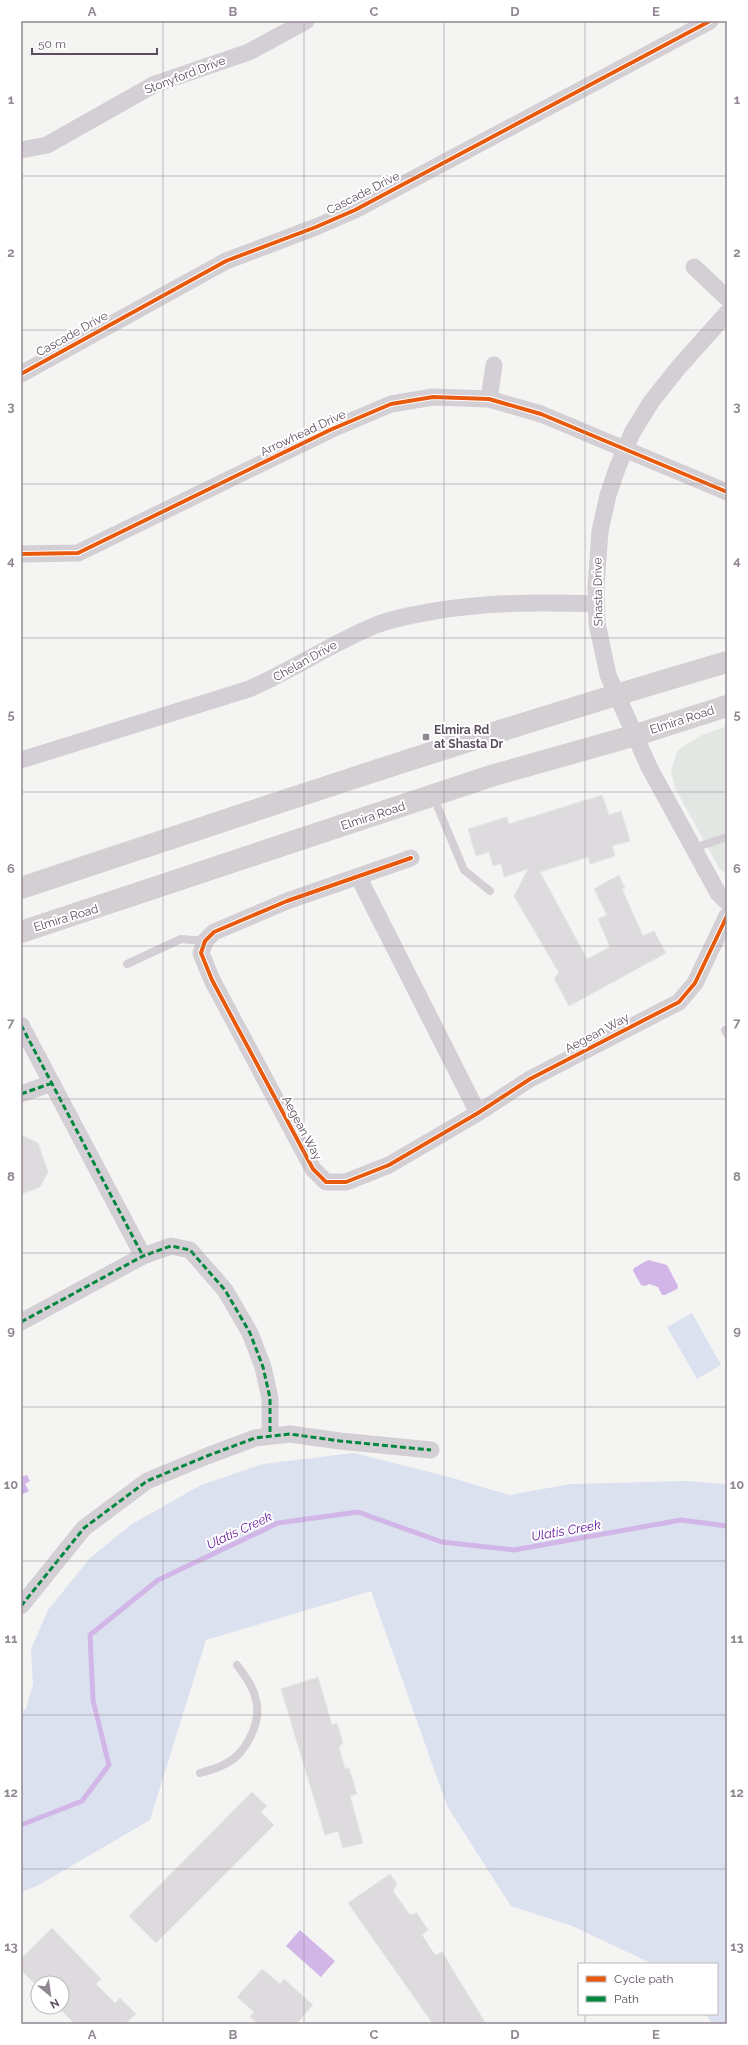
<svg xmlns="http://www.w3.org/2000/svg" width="748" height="2045" viewBox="0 0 748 2045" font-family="Raleway,sans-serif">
<rect width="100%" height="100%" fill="#f4f4f3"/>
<!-- commercial -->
<path fill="#e3e7e3" d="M727,726V875L719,868L675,788L671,770L677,752L682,747L702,735Z"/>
<!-- green -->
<path fill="#dce1ef" d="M692,1313L721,1365L697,1379L667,1327Z
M354,1453L453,1478L509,1495L571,1484L685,1481L727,1484V2024H712L706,2014H717V1964H653L572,1926L511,1906L447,1806L371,1591L206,1640L150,1820L37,1886L21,1892V1712L26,1709L33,1684L31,1649L48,1610L90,1558L132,1524L201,1485L263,1464Z"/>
<!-- water -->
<path fill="#d2b6e7" d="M648,1260L667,1265L678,1286L677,1289L665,1295H662L658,1287L649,1284L645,1286L641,1285L633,1271L634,1268Z
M27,1475L30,1481L25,1484L29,1491L21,1495V1477Z
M300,1930L335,1961L321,1977L286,1946Z"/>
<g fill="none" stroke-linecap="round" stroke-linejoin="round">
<!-- stream -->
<path stroke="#d2b6e7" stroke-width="5" d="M21,1825L82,1801L109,1765L93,1700L90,1635L158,1580L278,1523L358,1512L442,1542L514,1550L681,1520L727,1526"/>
</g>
<!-- building -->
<path fill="#dddbdd" stroke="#e6e5e6" d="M602,795L609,815L621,811L630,841L612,846L615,856L590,864L588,857L540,872L587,959L610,947L598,919L607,915L594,889L619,875L625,888L622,889L643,936L654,931L666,953L569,1006L554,978L559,973L514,896L528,869L504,877L501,864L493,866L489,852L476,856L468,829L507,817L509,824Z
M21,1135L38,1143L48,1172L40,1187L21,1194Z
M318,1677L332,1725L337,1723L343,1743L339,1747L345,1769L349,1768L357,1794L350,1796L363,1843L343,1848L338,1831L325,1835L281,1689Z
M252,1792L267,1806L261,1812L274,1825L156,1943L129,1916Z
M390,1874L397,1884L393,1891L410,1915L417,1913L428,1930L422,1935L435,1955L442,1952L486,2024H433L348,1903Z
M52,1928L101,1979L96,1984L115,2003L120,1998L136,2014L125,2024H75L58,2007H62V1983H38V1987L21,1970V1959Z
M262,1969L280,1984L284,1979L313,2005L296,2024H258L250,2017L254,2012L237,1997Z"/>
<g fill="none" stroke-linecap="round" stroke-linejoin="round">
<!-- service -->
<path stroke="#d3cfd4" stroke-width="8" d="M433,796L464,870L490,891
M694,848L727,837
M127,964L181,939L205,941
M725,1030L727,1034
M200,1773C207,1771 216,1769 223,1765C245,1756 262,1723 256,1700C253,1686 245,1676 237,1665"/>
<!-- minor -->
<path stroke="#d3cfd4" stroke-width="17" d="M21,150L47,145L155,84L249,52L306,21
M694,267L727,298
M727,313L678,368L651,402L632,433L618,466L608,495L600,531L596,587L597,623L608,675L649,767L718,893L727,902
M21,374L226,261L316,227L355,210L710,21
M489,399L494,365
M21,554L78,553L330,430L391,404L433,397L489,399L541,414L727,492
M21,760L249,689C293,670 332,643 376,625C395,618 416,614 435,611C489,602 542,602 596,604
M411,858L287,901L214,932L205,941L201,953L212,980L313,1169L326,1182H346L389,1165L478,1113L530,1079L679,1002L695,983L727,916
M358,876L478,1113
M21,1025L143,1256
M21,1094L52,1083
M21,1322L143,1256L171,1246L190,1250L225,1290L250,1333L263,1367L270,1398V1436
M21,1606L84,1528L147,1481L207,1456L255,1438L290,1434L340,1441L431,1450"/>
<!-- secondary -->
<path stroke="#d3cfd3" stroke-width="22" d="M21,888C256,810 490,731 727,662
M21,932L491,776L636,735L727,706"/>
<!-- quiet -->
<path stroke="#00873e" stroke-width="3" stroke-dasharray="6 3" stroke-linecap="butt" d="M21,1025L143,1256
M21,1094L52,1083
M21,1322L143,1256L171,1246L190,1250L225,1290L250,1333L263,1367L270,1398V1436
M21,1606L84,1528L147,1481L207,1456L255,1438L290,1434L340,1441L431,1450"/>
<defs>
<path id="cycleway" d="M21,374L226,261L316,227L355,210L710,21
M21,554L78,553L330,430L391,404L433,397L489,399L541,414L727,492
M411,858L287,901L214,932L205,941L201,953L212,980L313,1169L326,1182H346L389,1165L478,1113L530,1079L679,1002L695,983L727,916"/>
</defs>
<!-- cycleway casing -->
<use href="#cycleway" stroke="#fff" stroke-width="6"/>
<!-- cycleway -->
<use href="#cycleway" stroke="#e8590c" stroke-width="4"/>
</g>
<!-- grid -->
<path fill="none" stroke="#918792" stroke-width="1" stroke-opacity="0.55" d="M163,21V2024M304,21V2024M444,21V2024M585,21V1964M21,176H727M21,330H727M21,484H727M21,638H727M21,792H727M21,946H727M21,1099H727M21,1253H727M21,1407H727M21,1561H727M21,1715H727M21,1869H727M585,2014V2024"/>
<!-- markers -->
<rect fill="#918792" stroke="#fff" stroke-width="1.5" x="422" y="733" width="8" height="8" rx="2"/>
<g text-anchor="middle" stroke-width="4" stroke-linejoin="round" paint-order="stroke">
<!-- street labels -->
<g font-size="12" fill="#5b4d5e" stroke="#fff">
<text transform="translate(185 75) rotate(-21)" y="4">Stonyford Drive</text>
<text transform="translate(363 193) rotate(-27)" y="4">Cascade Drive</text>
<text transform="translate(72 334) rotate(-29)" y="4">Cascade Drive</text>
<text transform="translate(303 433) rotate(-25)" y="4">Arrowhead Drive</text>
<text transform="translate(598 592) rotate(-91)" y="4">Shasta Drive</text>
<text transform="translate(305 661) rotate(-29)" y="4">Chelan Drive</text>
<text transform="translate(682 720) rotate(-18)" y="4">Elmira Road</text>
<text transform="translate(373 816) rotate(-18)" y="4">Elmira Road</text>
<text transform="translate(66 918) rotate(-17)" y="4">Elmira Road</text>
<text transform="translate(597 1033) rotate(-28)" y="4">Aegean Way</text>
<text transform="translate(302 1128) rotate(62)" y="4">Aegean Way</text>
</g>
<!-- poi labels -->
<g font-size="12" font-weight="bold" fill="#5b4d5e" stroke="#fff" text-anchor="start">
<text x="434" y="734">Elmira Rd<tspan x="434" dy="14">at Shasta Dr</tspan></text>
</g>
<!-- water labels -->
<g font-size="13" font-style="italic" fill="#69209e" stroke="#fff">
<text transform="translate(239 1530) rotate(-25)" y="5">Ulatis Creek</text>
<text transform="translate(566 1530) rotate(-10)" y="5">Ulatis Creek</text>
</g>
</g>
<!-- border -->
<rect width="748" height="2045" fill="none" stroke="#ffffff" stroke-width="44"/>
<!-- legend -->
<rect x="578" y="1963" width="140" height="52" fill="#ffffff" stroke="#bdb8bf"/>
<rect x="586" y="1976" width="20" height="6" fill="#e8590c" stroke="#bdb8bf"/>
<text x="614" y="1983" font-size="12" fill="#5b4d5e">Cycle path</text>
<rect x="586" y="1996" width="20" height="6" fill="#00873e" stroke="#bdb8bf"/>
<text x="614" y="2003" font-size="12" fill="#5b4d5e">Path</text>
<!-- north arrow -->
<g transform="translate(50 1995) rotate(151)"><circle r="19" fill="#ffffff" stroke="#bdb8bf"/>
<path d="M0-3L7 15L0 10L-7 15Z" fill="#918792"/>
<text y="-6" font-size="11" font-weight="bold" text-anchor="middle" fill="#5b4d5e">N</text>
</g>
<!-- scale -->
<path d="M32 48v6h125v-6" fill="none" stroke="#5b4d5e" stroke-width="2"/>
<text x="38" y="48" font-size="12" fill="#5b4d5e" stroke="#ffffff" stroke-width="3" paint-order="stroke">50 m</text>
<rect x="22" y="22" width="704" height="2001" fill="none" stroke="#918792" stroke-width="1.5"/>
<g font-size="13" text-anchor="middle" font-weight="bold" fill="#918792">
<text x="92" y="16">A</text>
<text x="233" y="16">B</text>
<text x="374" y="16">C</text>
<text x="515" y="16">D</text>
<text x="656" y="16">E</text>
<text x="11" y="104">1</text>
<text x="737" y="104">1</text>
<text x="11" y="257">2</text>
<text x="737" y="257">2</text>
<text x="11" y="411">3</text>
<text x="737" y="411">3</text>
<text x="11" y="565">4</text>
<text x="737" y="565">4</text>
<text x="11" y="719">5</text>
<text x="737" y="719">5</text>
<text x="11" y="873">6</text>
<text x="737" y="873">6</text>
<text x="11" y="1027">7</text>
<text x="737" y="1027">7</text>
<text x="11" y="1181">8</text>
<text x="737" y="1181">8</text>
<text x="11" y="1335">9</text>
<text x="737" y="1335">9</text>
<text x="11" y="1489">10</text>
<text x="737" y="1489">10</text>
<text x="11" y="1643">11</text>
<text x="737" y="1643">11</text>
<text x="11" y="1797">12</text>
<text x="737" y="1797">12</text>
<text x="11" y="1951">13</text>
<text x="737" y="1951">13</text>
<text x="92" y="2039">A</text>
<text x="233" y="2039">B</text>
<text x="374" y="2039">C</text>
<text x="515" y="2039">D</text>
<text x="656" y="2039">E</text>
</g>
</svg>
